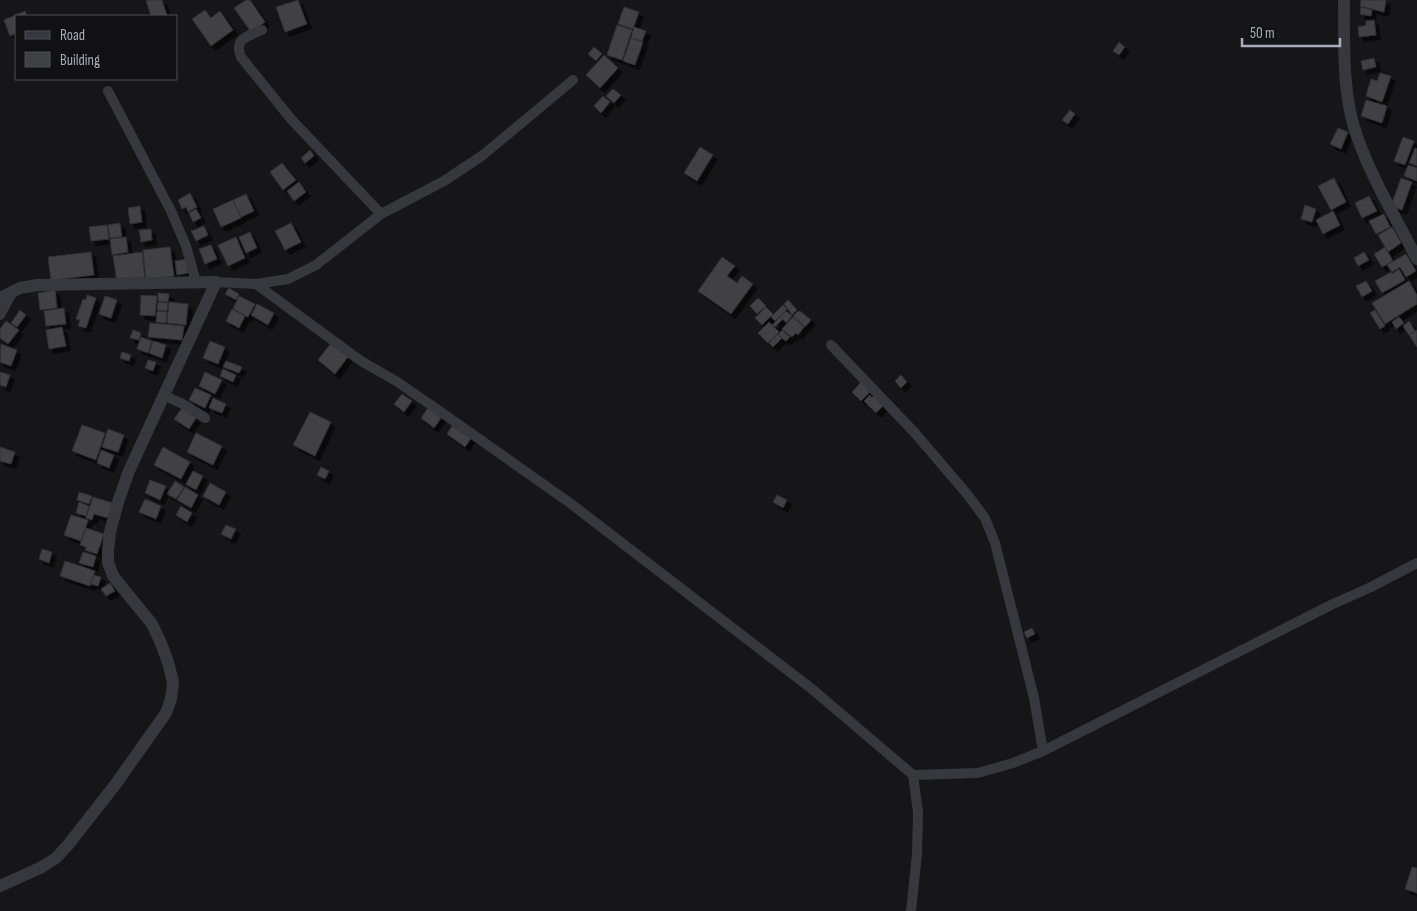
<svg xmlns="http://www.w3.org/2000/svg" width="1417" height="911" viewBox="0 0 1417 911" font-family="'Sofia Sans Condensed',sans-serif">
<defs>
<filter id="shadow"><feDropShadow dx="4.5" dy="4.5" stdDeviation="0" flood-color="#0009"/></filter>
</defs>
<rect width="100%" height="100%" fill="#161618"/>
<!-- building -->
<path fill="#404145" stroke="#303034" filter="url(#shadow)" d="M146,0H162L167,16H151Z
M246,0H250L265,22L251,32L234,8Z
M298,0L307,24L285,32L276,7Z
M1361,0H1386L1384,12L1360,6Z
M624,7L639,12L633,29L618,24Z
M1361,7L1372,10L1371,16L1360,14Z
M205,10L211,18L220,11L233,30L211,46L192,19Z
M25,11L27,16H16V33L10,36L4,20Z
M1374,20L1376,35L1359,37L1358,27L1366,25V21Z
M617,25L632,30L622,60L607,55Z
M634,27L646,31L642,41L631,38Z
M631,38L643,42L635,65L623,61Z
M1119,42L1125,47L1119,55L1113,51Z
M594,47L602,54L596,61L588,54Z
M604,55L618,68L600,88L586,75Z
M1374,58L1376,67L1363,70L1361,61Z
M1380,73L1391,76L1382,102L1366,96L1371,79L1377,81Z
M613,89L621,95L614,103L606,96Z
M603,96L610,102L601,113L594,106Z
M1366,100L1387,106L1382,123L1361,116Z
M1070,110L1075,114L1068,124L1062,120Z
M1338,128L1348,132L1341,149L1330,144Z
M1403,137L1414,141L1405,165L1394,161Z
M700,147L713,155L697,181L684,173Z
M1415,148L1417,149V166L1409,163Z
M310,150L314,156L305,163L301,158Z
M282,163L296,180L283,190L270,172Z
M1408,165L1417,168V181L1404,176Z
M1334,178L1346,202L1331,210L1318,186Z
M1401,178L1412,182L1402,210L1391,206Z
M299,182L306,192L294,201L287,191Z
M190,193L197,207L188,212L186,207L182,209L178,200Z
M246,194L254,211L241,217L233,200Z
M1369,196L1377,211L1362,218L1355,203Z
M233,200L241,218L221,227L213,209Z
M1305,205L1316,209L1312,222L1301,219Z
M140,206L142,222L130,224L128,208Z
M196,209L201,218L193,222L189,213Z
M1333,211L1340,225L1323,234L1316,220Z
M1384,214L1390,227L1376,234L1369,221Z
M120,223L122,237L110,238L108,225Z
M291,223L301,242L285,250L275,231Z
M107,225L109,239L91,241L89,227Z
M204,226L208,235L196,241L191,231Z
M1392,227L1401,243L1388,252L1378,235Z
M151,229L152,240L141,242L139,230Z
M250,232L257,248L246,253L239,237Z
M126,237L128,252L112,255L110,239Z
M236,237L245,258L228,266L218,245Z
M211,245L217,259L205,264L199,249Z
M170,247L174,276L146,280L143,250Z
M1385,247L1393,261L1382,267L1374,254Z
M91,252L94,275L51,280L48,257Z
M142,252L145,278L117,282L113,256Z
M1364,252L1369,260L1358,266L1354,258Z
M1406,254L1416,271L1406,277L1400,267L1392,272L1387,265Z
M722,257L735,266L727,276L737,283L742,276L753,284L731,314L698,291Z
M187,259L188,273L177,275L175,261Z
M1399,269L1405,280L1382,293L1375,281L1391,272L1392,274Z
M1366,281L1372,291L1362,297L1356,286Z
M1409,281L1417,295V304L1385,324L1372,303Z
M229,288L239,294L236,300L225,294Z
M55,290L57,308L40,310L38,293Z
M158,293L169,294L168,302L158,301Z
M87,295L96,298L86,328L78,326L80,320L76,319L83,299L86,300Z
M141,295L157,296L155,316L140,315Z
M105,296L117,300L111,318L99,314Z
M239,296L255,304L248,317L233,309Z
M758,298L766,306L757,314L750,306Z
M788,300L797,310L792,315L784,304Z
M158,302L168,303L167,311L157,310Z
M169,302L188,304L186,325L167,323Z
M257,304L274,313L268,325L251,315Z
M783,305L787,309L775,321L771,317Z
M766,307L773,314L762,325L755,318Z
M64,308L66,324L46,326L44,311Z
M232,309L245,316L239,328L226,321Z
M20,310L26,315L17,327L11,323Z
M1375,310L1385,326L1380,329L1370,313Z
M157,311L167,312L166,323L156,322Z
M786,311L792,316L786,323L783,319L775,327L772,325Z
M798,311L799,312L800,311L811,320L805,327L793,316Z
M793,317L804,327L798,335L796,333L792,337L782,329Z
M1399,317L1404,323L1396,329L1392,322Z
M6,321L19,330L8,344L0,338V329Z
M1409,321L1415,331L1409,335L1403,326Z
M769,322L779,332L768,343L758,333Z
M150,323L184,326L182,340L148,337Z
M62,327L66,346L49,349L46,330Z
M133,330L141,333L139,340L130,338Z
M782,330L790,337L786,341L778,335Z
M1417,330V347L1409,335Z
M778,334L782,338L773,347L769,343Z
M141,337L152,341L148,353L137,349Z
M153,341L166,345L162,358L149,353Z
M210,341L225,347L218,364L203,358Z
M331,343L348,357L335,374L318,360Z
M1,344L17,350L11,366L0,362Z
M122,352L131,355L129,361L120,358Z
M148,360L156,362L153,371L145,368Z
M226,361L242,367L239,373L223,367Z
M223,369L236,375L233,382L220,376Z
M0,372L10,375L6,387L0,385Z
M205,372L222,380L215,394L199,386Z
M901,375L907,382L901,388L895,381Z
M862,381L872,390L861,401L852,392Z
M195,388L211,395L205,408L189,400Z
M402,394L412,401L404,412L394,404Z
M870,395L872,398L875,395L885,404L876,413L864,401Z
M213,398L226,404L222,413L209,408Z
M182,408L196,418L189,429L174,419Z
M428,408L441,418L434,428L421,418Z
M310,412L331,422L315,456L293,445Z
M82,425L105,433L96,460L72,451Z
M452,426L471,438L465,447L447,434Z
M108,429L124,435L118,452L102,447Z
M196,433L222,446L213,465L187,452Z
M0,447L15,452L11,464L0,461Z
M163,447L190,462L181,479L154,465Z
M101,450L114,455L109,468L97,463Z
M321,467L329,471L325,479L317,475Z
M193,471L203,476L196,490L186,484Z
M150,480L166,486L160,500L145,493Z
M175,481L184,487L176,499L167,494Z
M210,483L226,492L219,505L203,496Z
M185,487L198,495L191,508L177,500Z
M79,492L92,496L89,504L77,500Z
M777,495L787,500L783,508L773,502Z
M93,497L113,503L108,518L94,514L92,520L86,518Z
M145,499L161,506L156,519L139,512Z
M79,502L89,506L86,516L76,513Z
M181,506L192,513L187,522L176,515Z
M71,515L88,520L81,541L64,535Z
M226,525L236,529L231,539L221,534Z
M86,528L104,534L97,554L85,550L86,547L80,545Z
M42,549L52,552L49,563L39,559Z
M83,552L96,556L93,567L79,563Z
M65,561L95,571L90,586L60,576Z
M94,575L101,577L98,586L91,584Z
M110,583L115,591L106,596L101,589Z
M1032,628L1035,634L1027,638L1024,632Z
M1412,867L1417,868V893L1405,889Z"/>
<g fill="none" stroke-linecap="round" stroke-linejoin="round">
<!-- minor -->
<path stroke="#37383d" stroke-width="10" d="M262,30C249,36 233,38 241,57L291,119L381,214
M108,91L171,211L186,246L196,282
M216,282L256,284L361,361L396,381L441,412L570,503L812,689L913,775L978,773L1013,763L1043,751L1333,604L1371,587L1417,563
M256,284L288,279L316,265L381,214L444,181L483,155L573,80
M0,315L13,291
M831,345L915,433L967,494L985,518L995,543L1023,654L1034,698L1043,751
M165,396L183,404L205,418
M911,911L917,854L918,812L913,775"/>
<!-- tertiary -->
<path stroke="#37383d" stroke-width="12" d="M1344,0C1344,44 1342,98 1358,139C1373,181 1397,220 1417,259
M0,298L20,288L38,285L216,282L129,471L118,502L110,532L108,550V562L113,576L152,624L160,641L168,662L173,682L171,699L166,713L115,785L68,845L56,858L42,867L0,886"/>
</g>
<!-- legend -->
<rect x="15" y="15" width="162" height="65" fill="#111113" stroke="#4d4f55"/>
<rect x="25" y="31" width="25" height="8" fill="#37383d" stroke="#4d4f55"/>
<text x="60" y="40" font-size="15" fill="#a8adb8">Road</text>
<rect x="25" y="52" width="25" height="15" fill="#404145" stroke="#4d4f55"/>
<text x="60" y="65" font-size="15" fill="#a8adb8">Building</text>
<!-- scale -->
<path d="M1242 38v8h98v-8" fill="none" stroke="#a8adb8" stroke-width="2.5"/>
<text x="1250" y="38" font-size="15" fill="#a8adb8" stroke="#111113" stroke-width="4" paint-order="stroke">50 m</text>
</svg>
